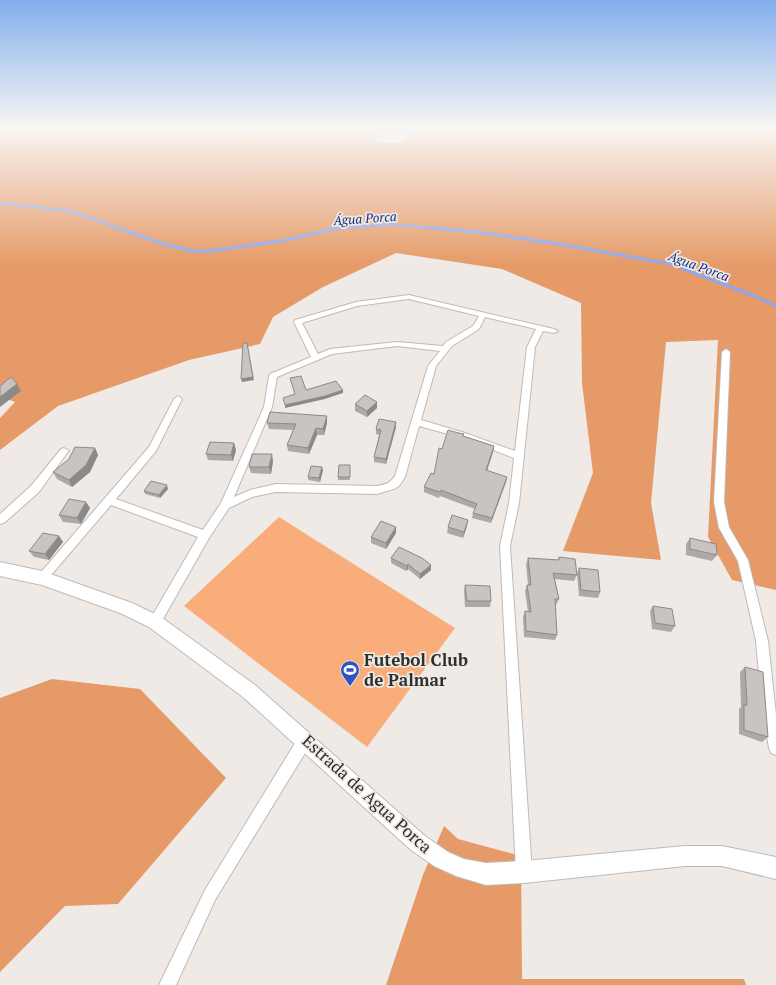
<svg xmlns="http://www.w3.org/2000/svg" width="776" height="985" viewBox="0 0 776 985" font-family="'PT Serif',serif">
<rect width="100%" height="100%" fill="#efeae6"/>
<!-- green -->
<path fill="#f8ad7b" d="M279,517L455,628L367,747L184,606Z"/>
<!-- forest -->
<path fill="#e59a67" d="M0,128H381L375,142L401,143L412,132L419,128H776V590L732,580L708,537L718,340L666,342L651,503L661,560L563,551L593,473L582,383L581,303L502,269L396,253L323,287L273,317L260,344L189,360L58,406L0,450V418L15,402L0,396Z
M52,679L140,689L226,778L118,904L65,906L0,972V698Z
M444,826L458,839L521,856L522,979H744L746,985H386L423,875Z"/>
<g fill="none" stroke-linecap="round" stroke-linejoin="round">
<!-- stream-far1 -->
<path stroke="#8aa8f2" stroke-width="2.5" d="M0,203L71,211L121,229
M334,229L388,224L443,229"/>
<!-- stream -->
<path stroke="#8aa8f2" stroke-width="3" d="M118,228L161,243L192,251H210L286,240L332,229L345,228
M432,228L479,232L565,245L671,264L752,295L776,306"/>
<defs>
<path id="minor" d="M409,295L554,329L558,331L554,333L543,331L535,347L519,503L510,546L532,872L529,877L524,880L519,877L516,872L500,546L509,503L514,458L459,437L419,426L405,477L399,486L394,489L377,494L276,492L252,497L229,508L209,538L159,626L155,627L151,626L149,622L151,618L198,537L111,505L46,581L42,583L38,581L36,578L149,447L174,399L178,396L182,399L156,451L116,499L203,530L221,503L264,407L269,376L270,374L311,357L294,322L295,320L356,302ZM409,299L479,316L473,326L446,342L443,346L397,342L330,349L318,354L302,323L357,306ZM485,317L536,329L527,347L515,451L465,433L421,420L436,366L452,346L479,329ZM397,346L440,351L428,366L395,476C390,483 385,485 377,486L276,484L250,490L234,497L272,407L277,377L332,354Z
M726,349L730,352L724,502L729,527L748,560L768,641L776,715V755L771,753L769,748L762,708L756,641L738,561L719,528L714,502L722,352Z
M64,448L69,451L67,453L39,492L4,523L0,524V514L31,486L61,449Z
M305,733L310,735L312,740L310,745L215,900L176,985H159L205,890L300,735Z"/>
<path id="secondary" d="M0,562L42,571L132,603L161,617L255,685L425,836L448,852L464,859L486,863L524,861L685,846H722L776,857V879L722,866H685L524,883L486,885L456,876L434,866L411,850L243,697L149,627L120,613L42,585L0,576Z"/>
</defs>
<!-- minor casing -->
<use href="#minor" stroke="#bfbab7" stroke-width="2"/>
<!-- secondary casing -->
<use href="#secondary" stroke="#bfbab7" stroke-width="2"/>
<!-- minor -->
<use href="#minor" fill="#fff" fill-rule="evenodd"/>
<!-- secondary -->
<use href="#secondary" fill="#fff" fill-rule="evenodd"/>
</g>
<!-- wall -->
<path fill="#ada9a6" d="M355,404L377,408L367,417L355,411Z
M327,416V423L324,435H317L309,454L288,451L287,445L293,430L269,429L267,423Z
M396,422V427L386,464L374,462V457L379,435L376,434V429Z
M463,436L494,446L493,452L487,471L507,477L506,482L491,523L472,518L473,513L475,509L440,496L439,498L424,492V487Z
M234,443L236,450L233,461L208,460L206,454Z
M95,448L98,455L90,472L72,487L57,479L53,472Z
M273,461L271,474L251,473L249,467Z
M350,468V480H338V477Z
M323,470L320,482L308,480V477Z
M168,489L160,498L145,494L144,491Z
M86,502L90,508L81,524L63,522L59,515Z
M467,526L463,538L447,533L448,527Z
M396,533L386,549L371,543V537Z
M59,536L63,542L49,560L34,557L29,551Z
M690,538L717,555L712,561L686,555V544Z
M559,557L577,575L574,581L555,579L559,599L556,605H555L557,635L555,640L524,637L523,617L525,611L528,612L525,591L527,585H528L526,564L528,558L558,560Z
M391,558L431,565V570L420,579L408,569L406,571L391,563Z
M579,568L600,592L598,598L579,596L577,574Z
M465,585L491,601L490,607H465L464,591Z
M653,606L675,626L671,632L652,629L650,611Z
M745,667L768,737L762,742L739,734V709L741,707L740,672Z"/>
<!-- shaded-wall -->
<path fill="#8d8987" d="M247,343L254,380L242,382L241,379Z
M17,384L21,391L0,407V397Z
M343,390V393L325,399L285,408V405Z
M377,402V408L367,417V411Z
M327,416V423L324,435L323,429Z
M396,422V427L386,464V459Z
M316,428L317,435L309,454L308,448Z
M234,443L236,450L233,461L231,455Z
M494,446L493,452L485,476L486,470Z
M95,448L98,455L90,472L72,487L69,480Z
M272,454L273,461L271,474L269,467Z
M322,467L323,470L320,482L319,478Z
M507,477L506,482L491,523L492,518Z
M167,485L168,489L160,498L159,495Z
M86,502L90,508L81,524L77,518Z
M468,520L467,526L463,538L464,532Z
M396,527V533L386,549V543Z
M59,536L63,542L49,560L45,554Z
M408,564V569L406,571L407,566Z
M431,565V570L420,579V574Z"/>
<!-- building -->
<path fill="#c9c4c1" stroke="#8d8987" d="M243,343H247L253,377L241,379Z
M301,376L306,390L336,381L343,390L325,396L285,405L283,398L295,394L290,378Z
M11,377L17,384L0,397V386Z
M365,395L377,402L367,411L355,404Z
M270,412L327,416L323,429L316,428L308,448L287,445L296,424L267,423Z
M379,419L396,422L386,459L374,457L381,430L376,429Z
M448,430L459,433L464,434L463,436L494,446L486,470L507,477L492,518L473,513L477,504L441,490L440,492L424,487L431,473L434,474L439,448L442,449Z
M210,442L234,443L231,455L206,454Z
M75,447L95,448L86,465L69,480L53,472L69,459Z
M252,454H272L269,467H249Z
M339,465H350V477H338Z
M311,466L322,467L319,478L308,477Z
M151,481L167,485L159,495L144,491Z
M69,499L86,502L77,518L59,515Z
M452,515L468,520L464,532L448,527Z
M381,521L396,527L386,543L371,537Z
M43,533L59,536L45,554L29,551Z
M690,538L716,544L717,555L690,549Z
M399,547L422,558L431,565L420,574L408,564L407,566L391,558Z
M559,557L575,559L577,575L553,573L559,599H555L557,635L526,631L525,611L531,612L527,585H531L528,558L559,560Z
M579,568L598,570L600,592L581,590Z
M465,585L490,586L491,601H467Z
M653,606L672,609L675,626L655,623Z
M745,667L763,672L768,737L744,730V705H747Z"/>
<!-- sky -->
<linearGradient id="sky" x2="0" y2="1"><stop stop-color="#82afec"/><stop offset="0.48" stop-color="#f8f6f4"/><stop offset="1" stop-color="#f8f6f4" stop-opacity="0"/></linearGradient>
<rect width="776" height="266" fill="url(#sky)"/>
<!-- icons -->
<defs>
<symbol id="stadium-pin" viewBox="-11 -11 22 30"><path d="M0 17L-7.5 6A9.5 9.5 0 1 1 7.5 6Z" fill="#3052c2" stroke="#efeae6"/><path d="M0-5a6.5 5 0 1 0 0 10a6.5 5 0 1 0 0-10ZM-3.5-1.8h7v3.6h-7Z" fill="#fff"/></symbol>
</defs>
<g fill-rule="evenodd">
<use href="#stadium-pin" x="339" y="659" width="22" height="30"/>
</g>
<g text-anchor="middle" stroke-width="3.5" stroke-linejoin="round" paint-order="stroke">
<!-- far-water labels -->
<g font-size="13" font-style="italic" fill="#172d80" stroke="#efeae6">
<text transform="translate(365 218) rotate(-4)" y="5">Água Porca</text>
<text transform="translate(699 266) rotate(20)" y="5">Água Porca</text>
</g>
<!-- near-poi labels -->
<g font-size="17" font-weight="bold" fill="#312f2e" stroke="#efeae6" text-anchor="start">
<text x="364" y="666">Futebol Club<tspan x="364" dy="20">de Palmar</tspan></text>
</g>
<!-- near-street labels -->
<g font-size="17" fill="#312f2e" stroke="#efeae6">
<text transform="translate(367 794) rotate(42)" y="6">Estrada de Agua Porca</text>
</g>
</g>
</svg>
